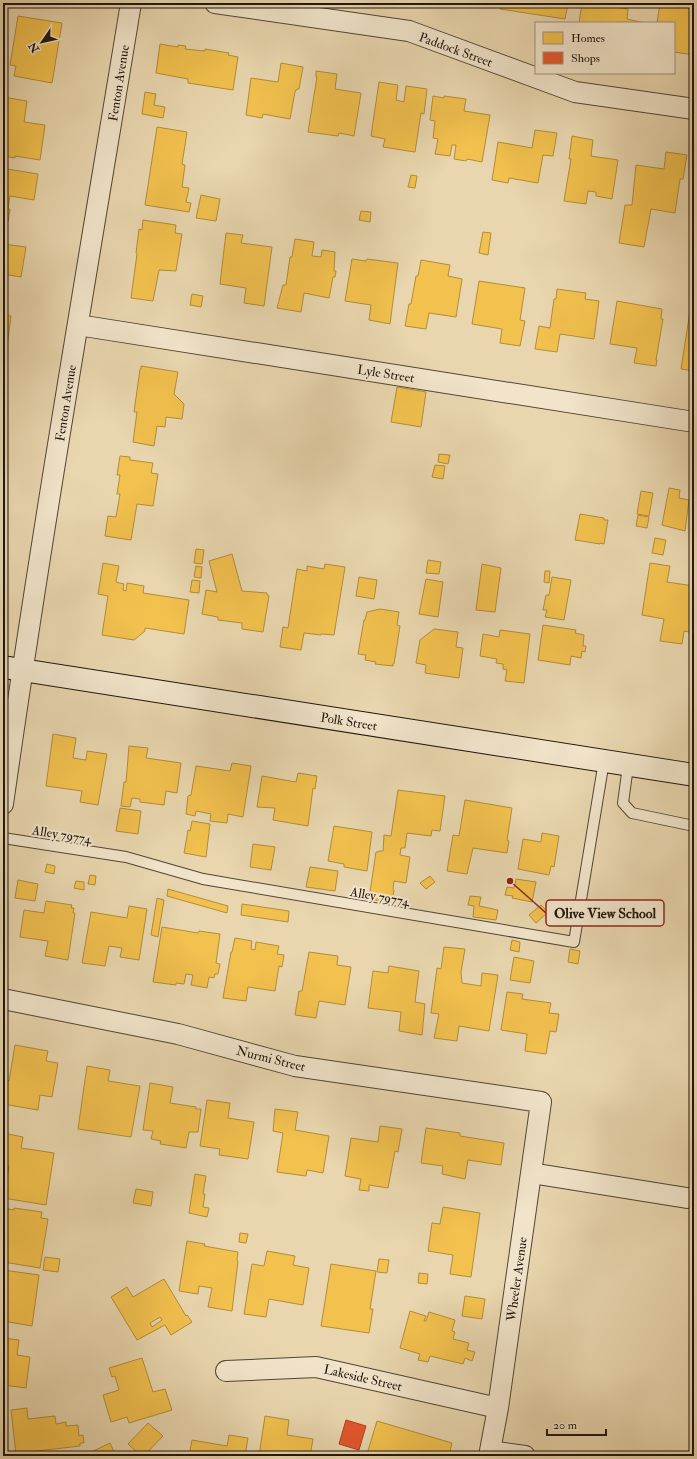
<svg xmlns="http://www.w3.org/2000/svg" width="697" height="1459" viewBox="0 0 697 1459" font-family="'IM FELL Double Pica',serif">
<rect width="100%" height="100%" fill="#e9d6ae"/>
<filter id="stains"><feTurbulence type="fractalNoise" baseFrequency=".005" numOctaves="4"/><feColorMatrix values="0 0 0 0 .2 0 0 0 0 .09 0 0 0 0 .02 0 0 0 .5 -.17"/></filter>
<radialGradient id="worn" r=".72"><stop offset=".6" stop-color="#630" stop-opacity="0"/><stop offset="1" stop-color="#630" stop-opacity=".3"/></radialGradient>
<!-- homes -->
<path fill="#f2c14e" stroke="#b28d3a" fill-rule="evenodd" d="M501,3H568L565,19L500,9Z
M582,3H590L628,9L627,19L645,23H579Z
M660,3L694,4V55L674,52V23H657Z
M18,16L62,23L52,83L14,76L16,66L10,65Z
M160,44L178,47V45L186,46L185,49L205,51V49L229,53L228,55L238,57L233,90L188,83V79L156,73Z
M281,63L303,67L299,89H297L295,92L290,119L263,114L262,118L246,115L251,78L278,82Z
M316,71L337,74L335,89L361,93L354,136L339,133L338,136L308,132L317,77H316Z
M379,82L398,85L396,100L404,102L406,86L427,89L424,114L421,113L415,152L383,147L385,139L371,136Z
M145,92L156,94L154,105L165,107L163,118L142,114Z
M433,96L444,98V96L466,99L464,111L490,115L482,162L467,159L466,161L454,159L456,145H452L450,156L435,154L438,139L433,138L435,121L430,120Z
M3,97L27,101L24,122L45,125L40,160L15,156V158L3,156Z
M157,127L187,132L182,164L185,165L182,187L189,188L186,202L191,203L189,212L145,205Z
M535,130L557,133L553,156L543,155L538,183L509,178L508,183L492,180L498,142L532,148Z
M572,136L593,140L591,156L618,160L612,199L596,196V192L588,191L586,204L564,201L571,159H569Z
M666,152L687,155L683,179H680L675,213L651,209L644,247L619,243L625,205H632L636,165L664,169Z
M7,169L38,174L34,200L10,196L8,209H10L8,222H6L5,226H3V174H6Z
M411,175L417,176L415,188L408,187Z
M201,195L220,199L216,221L196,218Z
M361,211L371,212L370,222L359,220Z
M143,220L176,225L175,233L182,234L176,271L159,270L153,301L131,298L137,254L136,253L139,229L142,230Z
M483,232L491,233L488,255L479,253Z
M226,233L243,235L241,243L272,247L264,306L244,303L246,288L220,284Z
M295,239L314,242L312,256L321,257L322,250L335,252L334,271H336L335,277H333L329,298L304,293L301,312L277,308L283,285H286L290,257H292Z
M3,244L26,247L21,277L3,274Z
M352,259L366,261L367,259L398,263L390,324L369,320L371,305L345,301Z
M421,260L450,265L448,276L462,279L456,317L429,313L426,329L405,326L409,304H411L416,276H418Z
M479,281L525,288L520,320L525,321L520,346L500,343L502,329L472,324Z
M693,281H694V292H691Z
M557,289L586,293L585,299L599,301L594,339L560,334L557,352L535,349L539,326L550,328L554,299H556Z
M192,294L203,296L201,307L190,305Z
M617,301L662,309L661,319H663L656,360H657L656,366L634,363L637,348L610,344Z
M690,311H694V371L681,369Z
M3,315L11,316L7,347H5L3,359Z
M141,366L178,372L174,394L184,404L182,419L166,417L165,427L157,426L154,446L133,442L137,412H134L140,369H141Z
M397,387L426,392L421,427L391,422Z
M439,454L450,455L448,464L438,462Z
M120,456L130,457V460L153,463L151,473L158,474L153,506L137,504L131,540L105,536L108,516L116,517L120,494H117L120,475H117Z
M435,465L445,466L443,479L432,477Z
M669,488L680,490L679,498L689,500L685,531L662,525Z
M641,491L653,493L649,516L637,514Z
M580,514L604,518V520H608L604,544L600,543V544L575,540Z
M638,515L649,517L647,528L636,526Z
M655,538L666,540L663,555L652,553Z
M196,549L204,550L202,564L194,563Z
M232,554L242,591L267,593V595L269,596L263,632L242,629V623L218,620V617L202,614L206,590L217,592L209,561Z
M428,560L441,562L439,574L426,573Z
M103,563L119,566L116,582L124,584L123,590L126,591L127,583L144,586L143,593L189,600L184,634L145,628V631L134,640L102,635L108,596L98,594Z
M650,563L670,566L667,582L694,586L691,603H694V633L684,631L682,644L660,641L664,619L642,615Z
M325,564L345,567L334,635L321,634V635L304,633L301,650L280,647L283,627L288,628L297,569L307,571V566L324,569Z
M482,564L501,568L495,612L476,610Z
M196,566L202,567L201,578L194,577Z
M545,571H550L549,583L544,582Z
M359,577L377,580L374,599L356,596Z
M552,577L571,580L564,620L545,617L547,610H543L546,595H549Z
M426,579L443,582L438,617L419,614Z
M192,580L200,581L199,593L190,592Z
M380,609L399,612L397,625L400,626L394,664H393V666L375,664L376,662L365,660L366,655L358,654L364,620H365L367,612Z
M543,625L576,630L575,633L584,635L583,646H586L585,652L582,651L581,658L571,656L570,665L538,660Z
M434,629L458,632L456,647L463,648L459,678L425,673L426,665L416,663L420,640Z
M500,630L530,634L524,683L505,681L507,670L503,669V664L496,663L497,659L480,656L483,634L499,637Z
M53,734L76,738L73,758L86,760L87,751L107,754L98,805L80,802L82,791L46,786Z
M129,746L148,748L146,758L181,763L177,793L166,791L164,805L140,802V799L132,798L130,807L121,806L124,782H126Z
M232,763L251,766L243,817L228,814L227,823L210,821L211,814L196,811L195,816L186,814L188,796L191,795L196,766L230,771Z
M298,773L317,776L315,789L313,788L308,826L273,820L275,808L257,807L262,776L296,782Z
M398,790L445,796L440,831L432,830L431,836L407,833L405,848H401L400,855L410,857L406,883L394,881L393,889L394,890L393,897L392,896L391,902L369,899L376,852H378L379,851H383L384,835L391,836Z
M465,800L512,808L507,840L509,841L507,853L473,848L467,874L447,871L453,835L459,836Z
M120,808L141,811L138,834L116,831Z
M192,821L210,824L206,857L184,853L188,830L190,831Z
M334,826L372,832L367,871L344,867V864L328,861Z
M542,833L559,836L554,867L551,866L549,875L518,869L523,839L541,842Z
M253,844L275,847L271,870L250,867Z
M47,864L55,866L54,874L45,872Z
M310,867L338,871L335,891L306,887Z
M90,875L96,876L95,885L88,884Z
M430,876L435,882L426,889L420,883Z
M516,879L536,882L532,902L512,898L513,896L505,895L507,887L514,888Z
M18,880L38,884L35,901L15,898Z
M76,881L84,882V890L74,888Z
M168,889L228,906L227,913L167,896Z
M470,896L481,897L479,906L498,910L496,920L473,917L474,906L468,905Z
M157,898L164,900L158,937L151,935Z
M46,901L72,905L71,908H74L73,913H75L68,960L45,956L48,941L20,937L24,910L44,913Z
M242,904L289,911L288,922L241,915Z
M541,905L548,912L536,923L529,915Z
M129,906L147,909L139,960L120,957L122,948L109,946L105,966L82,963L91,912L127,918Z
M162,927L198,933L199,931L220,934L216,963L220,964L218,974H215L214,978L209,977L207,988L191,985L193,975L186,974L184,984L176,983V985L153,982Z
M235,938L252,941L251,949L255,950L256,942L279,946L277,954L284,955L282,967L279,966L275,991L248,987L246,1001L223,998L231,952H232Z
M512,940L520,942L519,952L510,950Z
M444,947L465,949L461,972L462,983L481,986L482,973L498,975L489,1031L459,1026L457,1041L434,1038L439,1014L431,1013L437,968L441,969Z
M570,949L580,951L578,964L568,962Z
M309,952L338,956L337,965L351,967L345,1005L319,1001L316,1018L295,1015L299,991H302Z
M514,957L534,961L530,983L510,980Z
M389,966L419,971L415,1002L425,1004L422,1035L399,1031L401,1012L368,1008L373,971L388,973Z
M507,992L523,994L522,999L551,1003L549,1013L559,1014L556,1032L550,1031L546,1054L525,1051L527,1034L501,1030Z
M15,1045L48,1051L46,1061L58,1063L52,1097L40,1095L38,1110L3,1104V1080L9,1081Z
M87,1066L110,1070L108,1081L140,1086L131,1137L78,1129Z
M150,1083L173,1087L170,1103L196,1107V1109H201L198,1132H189L186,1148L160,1144L161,1141L151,1139L153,1131L143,1130Z
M207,1100L230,1103L228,1118L254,1122L248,1159L219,1155L220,1149L200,1146Z
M275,1109L298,1112L295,1130L329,1136L323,1173L307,1170L306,1176L277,1172L283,1133L273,1131Z
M380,1126L402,1129L398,1152L395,1151L388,1188L369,1185V1191L359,1190L361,1179L345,1176L351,1138L378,1142Z
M426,1128L460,1133V1136L504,1143L501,1165L468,1160L465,1179L442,1174L443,1166L421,1163Z
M3,1133L23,1137L21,1148L54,1153L46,1205L3,1198V1178L7,1179L9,1166L5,1165L3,1176Z
M195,1174L206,1176L203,1194H205L203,1207L209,1208L207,1217L189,1213Z
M136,1189L153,1192L151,1206L133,1203Z
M443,1207L480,1213L471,1277L450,1274L453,1255L428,1251L432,1223L440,1224Z
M3,1208L14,1210V1208L42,1212L41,1218L48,1219L40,1268L3,1262Z
M240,1233L248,1234L246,1243L239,1242Z
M187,1241L205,1244L204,1246L238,1252L237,1260L238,1261L232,1311L208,1307L212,1288L199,1286L198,1294L179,1291Z
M267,1251L295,1256L293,1265L309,1268L303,1305L269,1299L266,1317L244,1314L252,1264L264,1266Z
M45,1257L60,1259L58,1272L43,1270Z
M379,1259L389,1260L387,1273L377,1272Z
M331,1264L376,1271L370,1309H373L369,1333L321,1326Z
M3,1270L39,1275L32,1326L3,1321Z
M419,1273L428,1274L427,1284L418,1283Z
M164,1279L186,1316L187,1315L192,1322L171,1335L165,1325L137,1340L111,1297L127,1287L133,1297ZM160,1317L162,1320L152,1327L150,1323Z
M465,1296L485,1299L482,1319L462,1316Z
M410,1311L426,1316L424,1321H426L429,1312L455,1320L452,1331L455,1332L453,1339L469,1343L467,1350L475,1352L472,1361L465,1358L463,1364L430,1356L428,1362L418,1360L420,1354L400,1348Z
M3,1338L19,1340L17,1355L30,1357L26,1388L3,1385Z
M142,1358L153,1392L165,1389L172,1410L129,1423L127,1417L111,1422L103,1395L119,1390L115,1376L112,1377L109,1368Z
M27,1408L28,1419L55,1416L56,1424L66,1422V1426L78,1425L79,1436L83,1435L84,1443H80V1446L29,1452V1454L16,1455L11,1410Z
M265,1416L289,1420L287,1435L313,1439L310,1456H259Z
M377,1421L452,1443L449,1456H375L367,1454Z
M148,1423L163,1436L144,1456H141L128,1444Z
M3,1429H7V1451L5,1456H3Z
M229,1435L248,1438L245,1456H189L192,1440L227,1446Z
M110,1443L116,1456H90L89,1453Z"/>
<!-- shops -->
<path fill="#e4572e" stroke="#a94324" d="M346,1420L366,1426L359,1450L339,1444Z"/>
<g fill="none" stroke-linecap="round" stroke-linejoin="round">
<defs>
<path id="lane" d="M628,766L623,803L632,813L694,826
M3,838L126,857L203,879L574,942L604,761"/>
<path id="street" d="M215,3L409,31L575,92L694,109
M78,325L694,422
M3,804C41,536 87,270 131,3
M3,999L178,1034L295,1066L541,1102L498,1408L489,1456
M531,1173L687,1198
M226,1371L316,1367L498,1408
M490,1451L525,1456"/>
<path id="secondary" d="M3,667L694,775"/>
</defs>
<!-- lane casing -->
<use href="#lane" stroke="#514535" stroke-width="12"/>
<!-- street casing -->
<use href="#street" stroke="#514535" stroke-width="22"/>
<!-- secondary casing -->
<use href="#secondary" stroke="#1e150d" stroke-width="24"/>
<!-- lane -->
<use href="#lane" stroke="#f1e4ca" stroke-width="10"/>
<!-- street -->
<use href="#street" stroke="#f1e4ca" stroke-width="20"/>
<!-- secondary -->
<use href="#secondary" stroke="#f1e4ca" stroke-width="22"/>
</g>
<g text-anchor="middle" stroke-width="4" stroke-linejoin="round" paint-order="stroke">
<!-- street labels -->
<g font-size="13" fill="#1e150d" stroke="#f1e4ca">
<text transform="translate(456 49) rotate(20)" y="5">Paddock Street</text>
<text transform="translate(118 83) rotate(-81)" y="5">Fenton Avenue</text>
<text transform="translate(386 373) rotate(9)" y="5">Lyle Street</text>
<text transform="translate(65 403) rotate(-81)" y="5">Fenton Avenue</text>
<text transform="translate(349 721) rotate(9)" y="5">Polk Street</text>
<text transform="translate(62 834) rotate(9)" y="5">Alley 79774</text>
<text transform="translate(380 896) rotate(10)" y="5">Alley 79774</text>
<text transform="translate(271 1058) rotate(14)" y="5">Nurmi Street</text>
<text transform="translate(516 1279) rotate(-82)" y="5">Wheeler Avenue</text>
<text transform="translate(363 1377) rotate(13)" y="5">Lakeside Street</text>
</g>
</g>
<!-- callouts -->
<path fill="none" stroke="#8f2418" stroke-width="1.5" d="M510 881L546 913"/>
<circle fill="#8f2418" stroke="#f1e4ca" stroke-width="1.5" cx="510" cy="881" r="4"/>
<rect fill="#f1e4ca" stroke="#8f2418" stroke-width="1.5" x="546" y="900" width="118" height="26" rx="4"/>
<g font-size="14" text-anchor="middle" font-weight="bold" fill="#1e150d">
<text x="605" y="918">Olive View School</text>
</g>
<!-- margin -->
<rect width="697" height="1459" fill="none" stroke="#e9d6ae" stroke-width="16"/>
<rect x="4" y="4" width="689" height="1451" fill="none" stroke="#1e150d" stroke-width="2"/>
<rect x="8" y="8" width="681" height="1443" fill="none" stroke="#1e150d"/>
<!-- legend -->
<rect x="535" y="22" width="140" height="52" fill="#f1e4ca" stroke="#9d917e"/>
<rect x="543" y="32" width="20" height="12" fill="#f2c14e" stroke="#9d917e"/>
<text x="571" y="42" font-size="12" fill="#1e150d">Homes</text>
<rect x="543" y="52" width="20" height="12" fill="#e4572e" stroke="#9d917e"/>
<text x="571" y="62" font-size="12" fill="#1e150d">Shops</text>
<!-- north arrow -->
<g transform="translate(42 42) rotate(236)" stroke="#f1e4ca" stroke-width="3" paint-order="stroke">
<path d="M0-3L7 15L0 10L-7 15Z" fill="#1e150d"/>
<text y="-6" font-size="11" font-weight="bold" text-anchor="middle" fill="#1e150d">N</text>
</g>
<!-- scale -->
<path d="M547 1429v6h59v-6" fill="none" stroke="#1e150d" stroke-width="2"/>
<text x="553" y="1429" font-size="12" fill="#1e150d" stroke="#f1e4ca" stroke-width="3" paint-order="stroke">20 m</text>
<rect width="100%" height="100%" filter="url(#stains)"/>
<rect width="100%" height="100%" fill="url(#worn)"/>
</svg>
